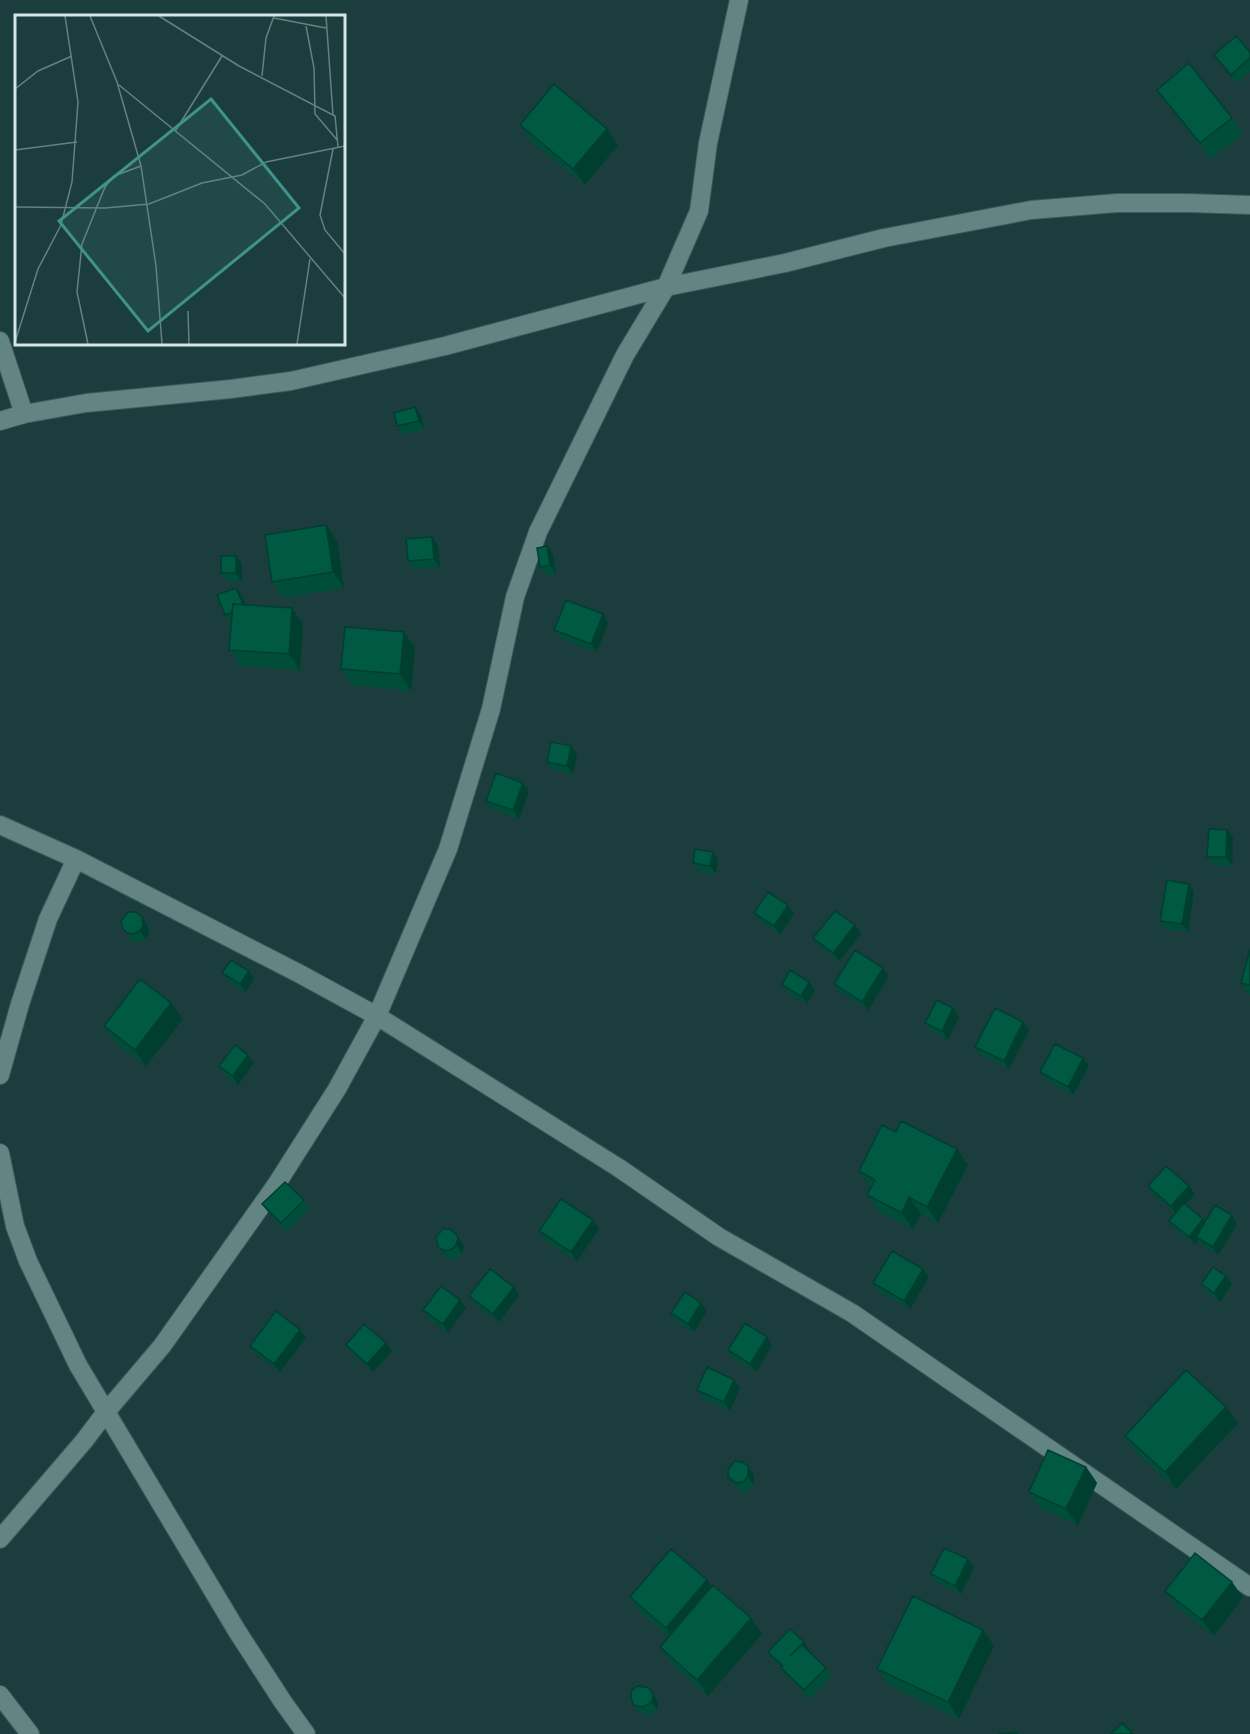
<svg xmlns="http://www.w3.org/2000/svg" width="1250" height="1734" viewBox="0 0 1250 1734" font-family="Signika,sans-serif">
<rect width="100%" height="100%" fill="#1b3d3d"/>
<g fill="none" stroke-linecap="round" stroke-linejoin="round">
<defs>
<path id="minor" d="M0,341L24,414
M0,421L24,414L86,403L231,389L291,381L445,346L666,287L785,263L884,238L1031,210L1117,203H1188L1250,205
M0,825L76,859L300,974L377,1016L619,1168L719,1237L852,1313L1250,1587
M0,1075L20,1004L48,919L76,859
M0,1153L15,1226L28,1261L78,1365L237,1631L283,1702L306,1734
M0,1539L84,1441L106,1412L162,1346L276,1185L337,1089L377,1016L448,849L491,709L515,597L538,532L625,355L666,287L699,211L708,143L739,0
M0,1695L30,1734"/>
</defs>
<!-- minor casing -->
<use href="#minor" stroke="#3b5a5a" stroke-width="20"/>
<!-- minor -->
<use href="#minor" stroke="#628584" stroke-width="18"/>
</g>
<!-- wall -->
<path fill="#004d3a" d="M1250,52V71L1237,83L1214,55Z
M1157,90L1232,118L1243,134L1211,159L1168,106Z
M520,125L607,129L618,145L585,185L531,141Z
M421,415L424,429L403,435L397,426Z
M326,525L337,541L344,588L284,598L272,582Z
M438,545L440,567L414,569L408,561Z
M553,554L556,574L546,575L540,567Z
M242,564V582L227,581L221,573Z
M242,596L246,605L292,608L303,624L300,670L241,666L229,650L232,623H231L225,615Z
M603,614L608,623L597,652L560,638L554,630Z
M404,632L415,648L411,691L352,685L341,669Z
M571,746L577,754L573,774L553,770L547,762Z
M529,791L519,819L492,809L486,801Z
M1227,830L1233,838L1232,866L1213,865L1207,857Z
M713,852L718,860L716,874L699,871L693,863Z
M1189,884L1194,892L1188,932L1165,929L1160,921Z
M788,905L794,914L780,934L760,921L754,913Z
M142,917L148,926L149,933L146,939L139,942L133,941L122,927Z
M861,934L839,961L819,946L813,938Z
M1250,949V996L1241,983Z
M883,968L889,976L868,1010L840,992L834,984Z
M249,971L254,979L246,992L228,981L222,973Z
M809,982L815,990L807,1004L788,993L782,985Z
M171,1003L183,1019L146,1066L115,1042L104,1026Z
M953,1008L959,1017L948,1040L931,1031L925,1023Z
M1023,1022L1029,1030L1009,1069L981,1055L975,1047Z
M1083,1058L1089,1066L1073,1095L1046,1080L1040,1072Z
M254,1063L238,1085L225,1075L219,1066Z
M896,1132L968,1165L938,1223L921,1214L913,1229L878,1211L867,1195L871,1188L859,1171Z
M1148,1186L1195,1194L1185,1205L1205,1222L1232,1215L1237,1224L1218,1255L1202,1245L1199,1240L1195,1245L1175,1229L1169,1221L1176,1213L1153,1194Z
M304,1200L309,1208L286,1232L268,1212L262,1204Z
M599,1229L577,1261L545,1240L539,1231Z
M456,1234L464,1246L462,1253L457,1258L451,1259L444,1255L438,1247Z
M929,1277L910,1309L879,1292L873,1283Z
M1201,1284H1232L1220,1302L1207,1293Z
M514,1287L519,1295L499,1322L475,1304L469,1296Z
M466,1308L448,1333L429,1319L423,1310Z
M707,1311L694,1332L677,1322L671,1313Z
M300,1330L306,1338L280,1372L256,1354L250,1346Z
M386,1343L392,1351L373,1372L352,1353L346,1345Z
M772,1345L756,1372L733,1358L728,1350Z
M734,1380L740,1388L730,1411L703,1398L697,1390Z
M1238,1423L1176,1489L1136,1452L1125,1436Z
M748,1466L754,1475V1485L749,1491H742L734,1485L728,1477Z
M1086,1467L1097,1483L1078,1525L1040,1508L1029,1492Z
M974,1568L961,1594L936,1582L931,1574Z
M1232,1582L1243,1598L1214,1636L1177,1607L1165,1591Z
M712,1586L762,1634L708,1696L671,1663L660,1647L669,1637L641,1613L630,1597Z
M994,1646L959,1719L889,1685L877,1669Z
M809,1650L808,1651L826,1668L831,1676L810,1699L787,1676L781,1668L773,1660L768,1652Z
M631,1697L658,1702L657,1710L649,1715L642,1714L639,1712L633,1704Z"/>
<!-- shaded-wall -->
<path fill="#003f2f" d="M607,129L618,145L585,185L573,169Z
M415,407L421,415L424,429L419,421Z
M326,525L337,541L344,588L333,572Z
M432,537L438,545L440,567L434,559Z
M547,546L553,554L556,574L550,565Z
M236,556L242,564V582L236,573Z
M236,588L242,596L250,616L244,608Z
M292,608L303,624L300,670L289,654Z
M603,614L608,623L597,652L591,644Z
M404,632L415,648L411,691L400,674Z
M571,746L577,754L573,774L567,766Z
M523,783L529,791L519,819L513,810Z
M1227,830L1233,838L1232,866L1226,857Z
M713,852L718,860L716,874L710,866Z
M1189,884L1194,892L1188,932L1182,924Z
M788,905L794,914L780,934L774,926Z
M142,917L148,926L149,933L146,939L140,931Z
M855,925L861,934L839,961L833,953Z
M883,968L889,976L868,1010L862,1002Z
M249,971L254,979L246,992L240,984Z
M809,982L815,990L807,1004L801,996Z
M171,1003L183,1019L146,1066L135,1050Z
M953,1008L959,1017L948,1040L942,1031Z
M1023,1022L1029,1030L1009,1069L1004,1061Z
M248,1055L254,1063L238,1085L233,1076Z
M1083,1058L1089,1066L1073,1095L1068,1087Z
M957,1149L968,1165L938,1223L927,1207Z
M1189,1186L1195,1194L1177,1214L1171,1206Z
M909,1197L921,1214L913,1229L902,1213Z
M1232,1215L1237,1224L1218,1255L1213,1247Z
M1203,1219L1209,1227L1196,1237L1199,1240L1195,1245L1189,1237Z
M593,1220L599,1229L577,1261L571,1252Z
M456,1234L464,1246L462,1253L456,1245Z
M923,1269L929,1277L910,1309L904,1301Z
M1226,1276L1232,1284L1220,1302L1214,1293Z
M514,1287L519,1295L499,1322L493,1314Z
M460,1300L466,1308L448,1333L443,1324Z
M701,1303L707,1311L694,1332L688,1324Z
M300,1330L306,1338L280,1372L274,1364Z
M767,1337L772,1345L756,1372L750,1364Z
M386,1343L392,1351L373,1372L367,1364Z
M734,1380L740,1388L730,1411L724,1402Z
M1226,1407L1238,1423L1176,1489L1165,1472Z
M748,1466L754,1475V1485L748,1477Z
M1086,1467L1097,1483L1078,1525L1066,1509Z
M968,1559L974,1568L961,1594L955,1586Z
M707,1580L719,1596L677,1644L666,1628Z
M1232,1582L1243,1598L1214,1636L1202,1620Z
M751,1618L762,1634L708,1696L697,1680Z
M983,1630L994,1646L959,1719L948,1702Z
M804,1642L809,1650L796,1664L790,1656Z
M649,1688L658,1702L657,1710L652,1702Z"/>
<!-- building -->
<path fill="#005a43" stroke="#003f2f" stroke-width="1.5" d="M1236,36L1250,52V58L1231,75L1214,55Z
M1189,63L1232,118L1200,143L1157,90Z
M554,84L607,129L573,169L520,125Z
M415,407L419,421L397,426L394,413Z
M326,525L333,572L272,582L265,535Z
M432,537L434,559L408,561L406,539Z
M547,546L550,565L540,567L537,548Z
M221,556H236V573H221Z
M236,588L243,605L233,604L232,612L225,615L217,595Z
M566,600L603,614L591,644L554,630Z
M233,604L292,608L289,654L229,650Z
M345,627L404,632L400,674L341,669Z
M551,742L571,746L567,766L547,762Z
M496,773L523,783L513,810L486,801Z
M1209,829L1227,830L1226,857H1207Z
M695,849L713,852L710,866L693,863Z
M1167,880L1189,884L1182,924L1160,921Z
M768,892L788,905L774,926L754,913Z
M835,911L855,925L833,953L813,938Z
M128,912H136L142,917L143,925L140,931L133,934L127,933L122,927L121,921Z
M1250,949V985L1241,983Z
M855,950L883,968L862,1002L834,984Z
M231,960L249,971L240,984L222,973Z
M790,970L809,982L801,996L782,985Z
M140,979L171,1003L135,1050L104,1026Z
M937,1000L953,1008L942,1031L925,1023Z
M995,1008L1023,1022L1004,1061L975,1047Z
M1055,1044L1083,1058L1068,1087L1040,1072Z
M235,1045L248,1055L233,1076L219,1066Z
M901,1121L957,1149L927,1207L909,1197L902,1213L867,1195L875,1180L859,1171L882,1125L896,1132Z
M1166,1166L1189,1186L1171,1206L1148,1186Z
M285,1182L304,1200L281,1223L262,1204Z
M561,1199L593,1220L571,1252L539,1231Z
M1184,1203L1203,1219L1189,1237L1169,1221Z
M1215,1205L1232,1215L1213,1247L1196,1237Z
M443,1229H450L456,1234L458,1238L456,1245L452,1249L445,1251L438,1247L436,1237Z
M892,1251L923,1269L904,1301L873,1283Z
M1213,1267L1226,1276L1214,1293L1201,1284Z
M490,1269L514,1287L493,1314L469,1296Z
M441,1286L460,1300L443,1324L423,1310Z
M685,1292L701,1303L688,1324L671,1313Z
M276,1311L300,1330L274,1364L250,1346Z
M745,1323L767,1337L750,1364L728,1350Z
M364,1324L386,1343L367,1364L346,1345Z
M707,1367L734,1380L724,1402L697,1390Z
M1186,1370L1226,1407L1165,1472L1125,1436Z
M1048,1450L1086,1467L1066,1509L1029,1492Z
M735,1461L742,1462L748,1466V1477L743,1482L736,1483L728,1477V1470Z
M944,1548L968,1559L955,1586L931,1574Z
M671,1549L707,1580L666,1628L630,1597Z
M1195,1553L1232,1582L1202,1620L1165,1591Z
M713,1585L751,1618L697,1680L660,1647Z
M913,1596L983,1630L948,1702L877,1669Z
M790,1629L804,1642L790,1656L802,1645L826,1668L804,1690L781,1668L783,1666L768,1652Z
M638,1686L649,1688L653,1694L652,1702L643,1707L636,1706L633,1704L631,1697L632,1690Z
M1122,1723L1133,1734H1111Z
M1017,1732V1734H999Z"/>
<!-- overview -->
<g transform="translate(15 15)">
<rect width="330" height="330" fill="#1b3d3d"/>
<path fill="none" stroke="#658180" stroke-width="1.5" d="M75,1L102,67L126,151L141,251L147,329M144,1L224,51L320,101L323,132M311,1L318,100M259,3L311,13M291,11L299,53L300,99L323,126M247,61L251,23L259,1M104,70L250,189L330,283M0,74L23,56L57,41M161,115L207,41M318,134L305,200L310,215L330,239M0,135L62,127M0,192L90,193L134,189L187,168L227,160L251,147L330,131M173,296L174,329M0,327L23,254L46,210L57,167L63,87L50,1M73,329L62,277L67,229L90,172L99,161L126,151M282,329L295,244"/>
<path fill="#40928c" fill-opacity="0.15" stroke="#40928c" stroke-width="3" d="M196,84L284,193L133,316L44,206Z"/>
<rect width="330" height="330" fill="none" stroke="#d3e6e5" stroke-width="3"/>
</g>
</svg>
